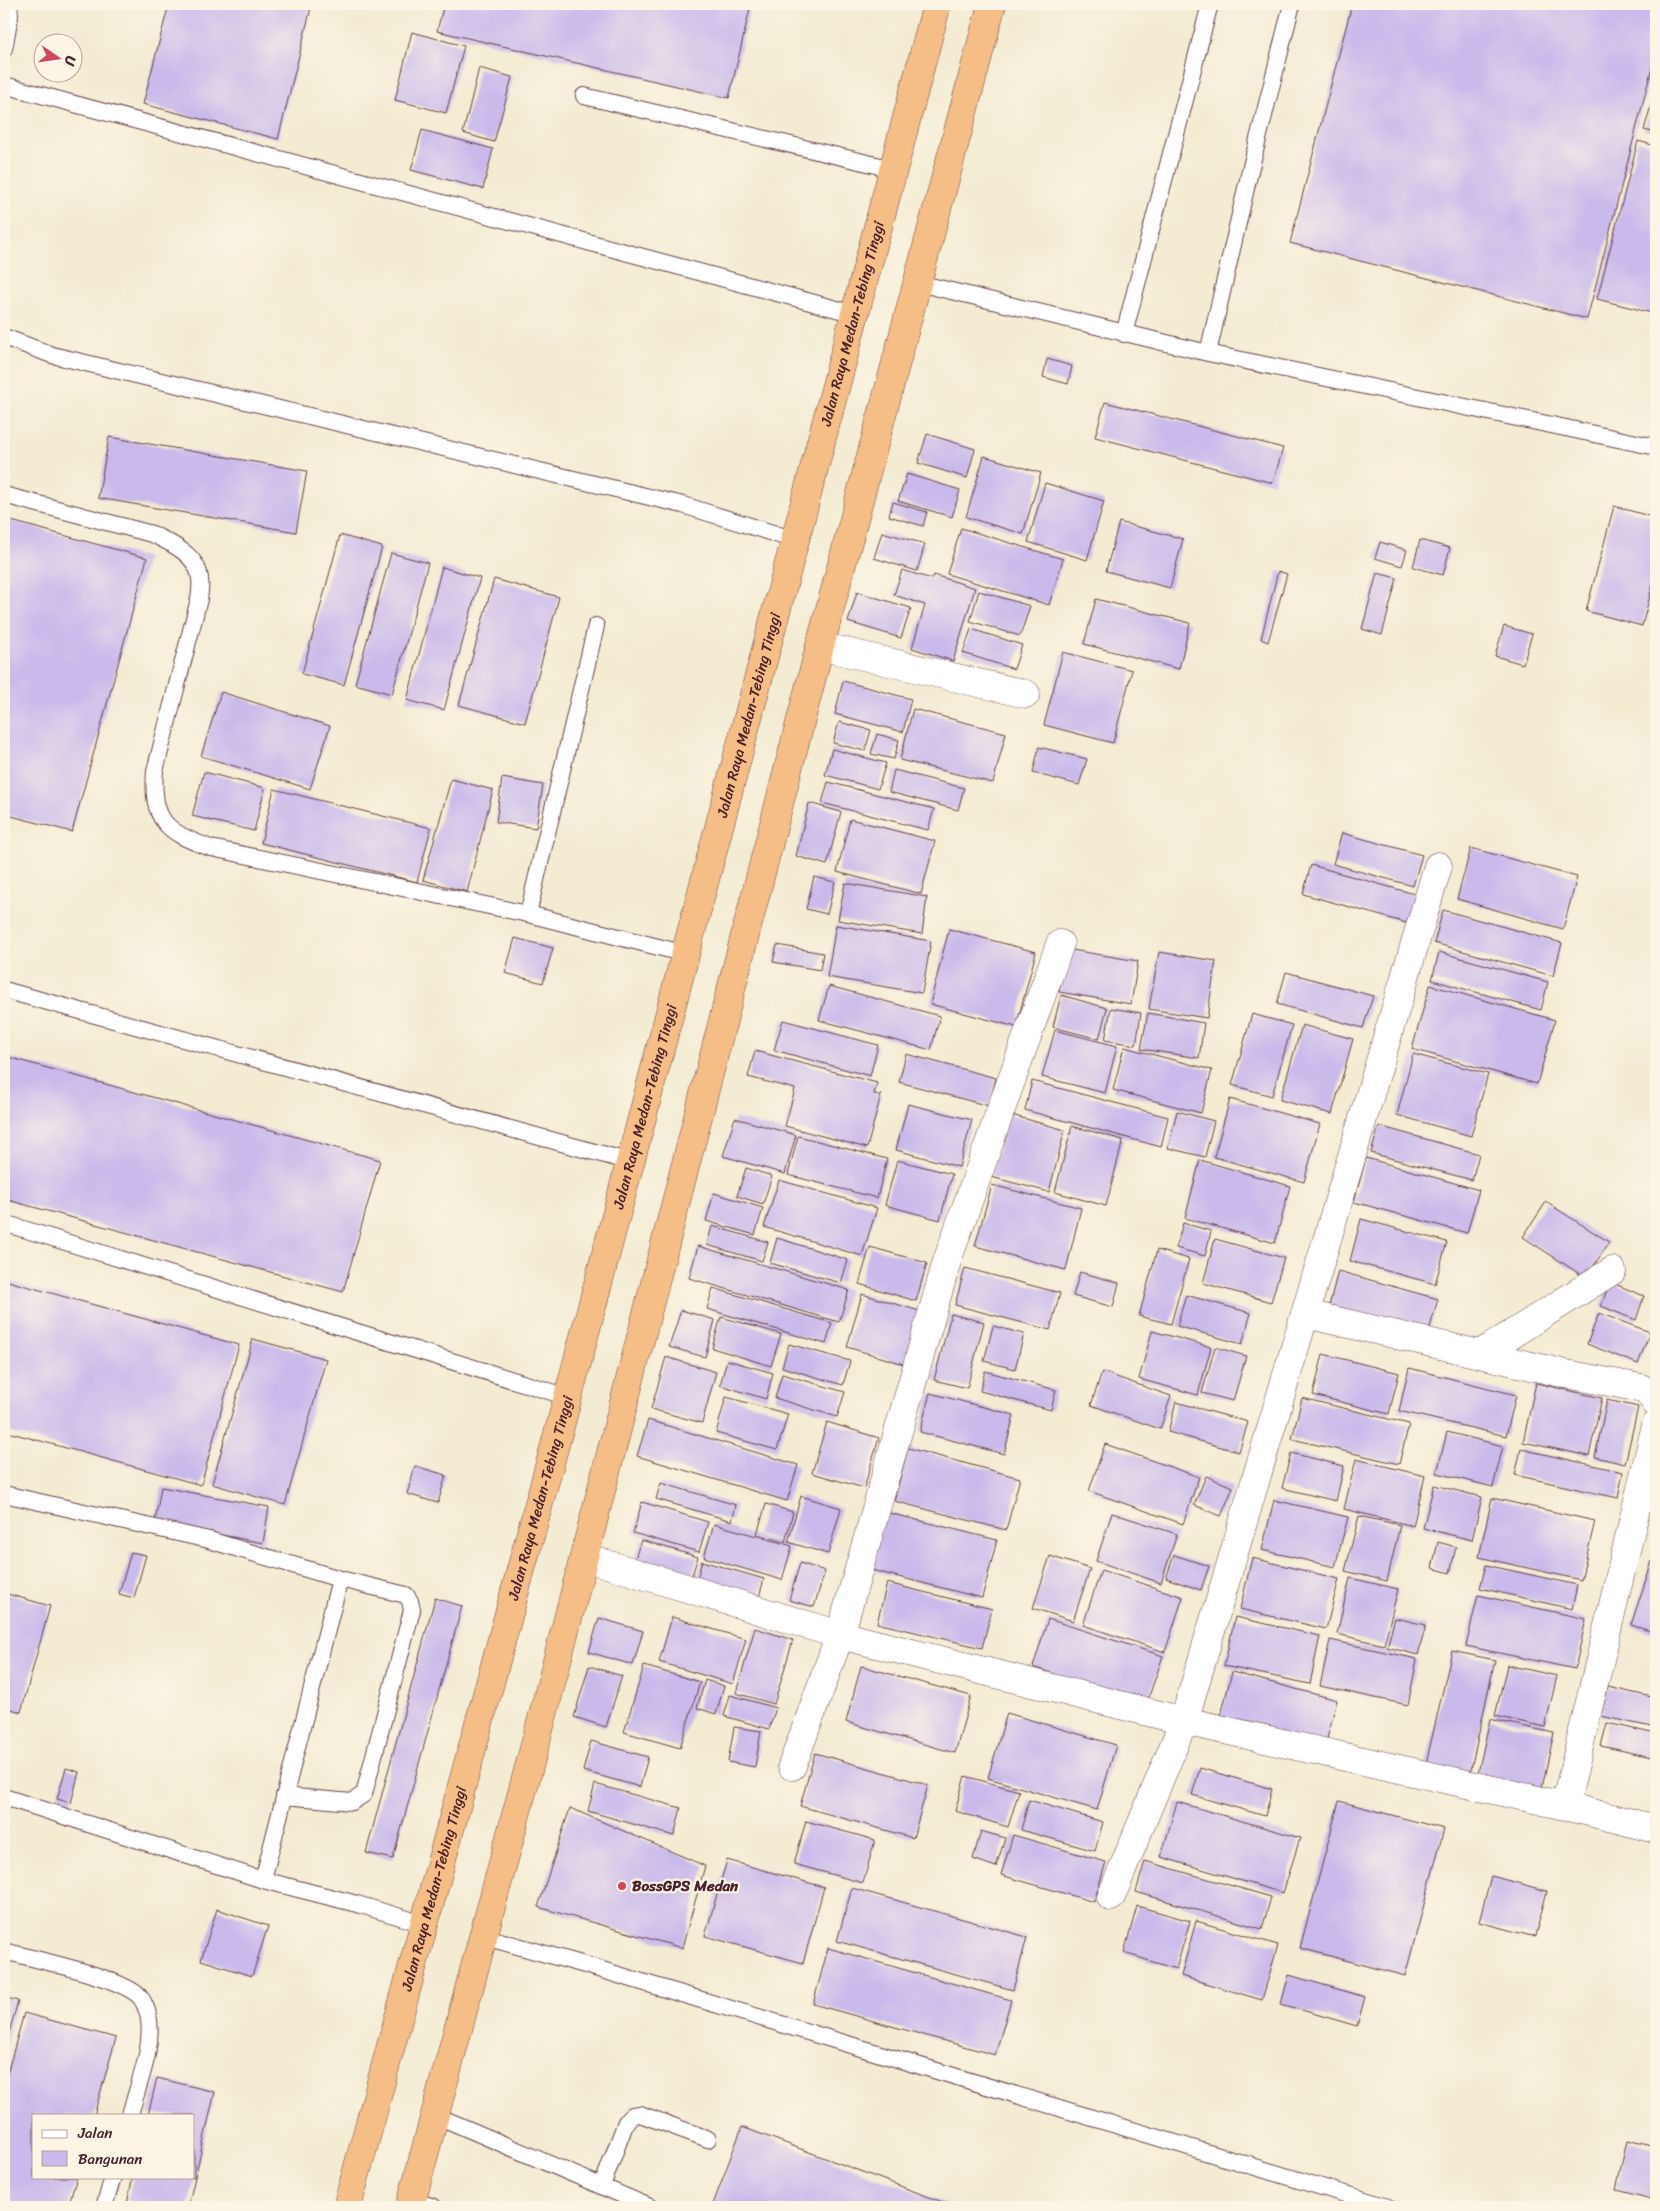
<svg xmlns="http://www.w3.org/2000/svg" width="1660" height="2211" viewBox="0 0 1660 2211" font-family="Sriracha,sans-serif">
<rect width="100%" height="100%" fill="#fcf5e5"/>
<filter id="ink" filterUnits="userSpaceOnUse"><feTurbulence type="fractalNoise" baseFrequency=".02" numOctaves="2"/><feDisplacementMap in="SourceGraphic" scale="10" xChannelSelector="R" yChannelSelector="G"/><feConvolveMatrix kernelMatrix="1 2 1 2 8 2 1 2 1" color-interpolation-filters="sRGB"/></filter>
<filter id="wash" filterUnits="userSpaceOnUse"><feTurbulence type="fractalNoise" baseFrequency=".0096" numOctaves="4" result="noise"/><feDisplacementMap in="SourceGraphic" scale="20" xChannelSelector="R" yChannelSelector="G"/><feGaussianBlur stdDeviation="1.12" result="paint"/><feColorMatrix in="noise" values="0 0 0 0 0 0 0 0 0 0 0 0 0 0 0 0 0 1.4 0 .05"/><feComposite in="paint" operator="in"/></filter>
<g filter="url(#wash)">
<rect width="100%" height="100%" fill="#f3ebd2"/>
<g id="blocks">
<!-- building -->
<path fill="#cabaeb" d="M169,4H312L278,139L143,104Z
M444,4H751L729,98L437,31Z
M1352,4H1656V52L1587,319L1290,243Z
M412,32L464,46L446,113L395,100Z
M479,68L512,77L494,142L463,133Z
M1656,88V133L1644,130Z
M422,130L493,149L483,189L411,170Z
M1638,141L1656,146V314L1597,299Z
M1047,359L1072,366L1068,384L1043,377Z
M1105,402L1283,448L1273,483L1095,437Z
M927,434L975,449L967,478L918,463Z
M109,437L307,471L296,532L98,498Z
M984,456L1041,473L1023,534L966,517Z
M907,474L960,490L952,517L898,501Z
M1045,483L1104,501L1087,560L1028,542Z
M893,502L927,512L923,526L889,516Z
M1614,506L1656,518V572L1642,626L1586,611Z
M4,519L147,558L72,832L4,814Z
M1119,522L1183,539L1170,588L1106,571Z
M961,528L1063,559L1049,605L947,574Z
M882,532L925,544L917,571L874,558Z
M340,535L382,547L344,685L302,674Z
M1420,540L1450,548L1443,575L1413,567Z
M1380,542L1407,550L1402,566L1375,558Z
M391,553L428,563L392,694L355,684Z
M442,567L480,578L444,710L407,700Z
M902,570L932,579L934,575L975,588L953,661L912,648L925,605L894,595Z
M1278,571L1287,574L1268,642L1261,639Z
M1377,573L1397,578L1382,635L1362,629Z
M494,579L559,597L525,723L459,705Z
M979,591L1030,606L1020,636L970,621Z
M857,592L911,608L901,638L848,622Z
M1096,599L1190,623L1179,669L1084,644Z
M1504,626L1532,634L1523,664L1495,656Z
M971,629L1022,645L1014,669L963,653Z
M1063,652L1132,670L1113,743L1044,725Z
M843,681L911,699L903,732L835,714Z
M221,692L330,726L310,789L201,756Z
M913,709L1006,733L993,783L900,760Z
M839,722L871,730L865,751L833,743Z
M877,734L899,740L894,759L871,754Z
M1039,747L1087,759L1079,785L1033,773Z
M832,749L886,763L878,789L825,775Z
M894,770L964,788L958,810L889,792Z
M204,772L265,788L254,831L192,816Z
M502,778L543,785L536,828L496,822Z
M451,779L493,790L467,892L423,880Z
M828,782L934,809L928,830L822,803Z
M274,789L431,828L417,882L261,843Z
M809,803L841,812L827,865L796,856Z
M850,819L935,841L921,894L837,872Z
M1342,833L1422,855L1413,886L1333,864Z
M1471,848L1577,877L1563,929L1457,899Z
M1311,865L1418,895L1410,924L1303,894Z
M814,877L835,882L827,914L806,909Z
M845,883L927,897L922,934L838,920Z
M1443,910L1562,943L1553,976L1434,943Z
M836,925L931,941L922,993L827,977Z
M949,929L1036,952L1016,1027L930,1004Z
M515,938L553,948L543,983L505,973Z
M777,945L823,953L820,970L773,962Z
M1066,949L1138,961L1131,1004L1059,992Z
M1159,952L1216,961L1207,1018L1149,1009Z
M1439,952L1548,982L1541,1010L1432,980Z
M1286,972L1373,996L1363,1028L1277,1004Z
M1430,985L1555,1020L1537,1084L1412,1049Z
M829,986L940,1016L931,1050L819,1020Z
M1061,995L1107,1008L1099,1039L1053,1027Z
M1111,1008L1141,1013L1136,1045L1105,1040Z
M1148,1013L1204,1023L1199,1058L1141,1049Z
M1252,1014L1292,1025L1272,1096L1232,1085Z
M783,1020L878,1045L870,1076L774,1050Z
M1302,1025L1353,1039L1332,1114L1280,1100Z
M1055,1030L1117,1046L1105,1093L1042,1077Z
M1124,1047L1212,1070L1201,1113L1113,1090Z
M755,1051L877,1083L874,1094L881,1095L867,1148L785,1126L795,1089L748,1077Z
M906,1054L996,1078L989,1106L899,1082Z
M1413,1054L1488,1074L1471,1136L1397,1115Z
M4,1056L380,1160L343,1292L4,1199Z
M1032,1081L1168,1117L1161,1147L1025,1110Z
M1230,1099L1320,1124L1304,1182L1214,1157Z
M908,1104L972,1120L959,1167L896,1150Z
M1177,1111L1214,1121L1205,1157L1168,1148Z
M1008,1114L1065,1130L1049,1192L991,1177Z
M735,1118L796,1135L785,1174L723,1156Z
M1072,1126L1123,1140L1106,1206L1055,1192Z
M1379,1126L1479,1154L1472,1180L1371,1153Z
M798,1136L887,1159L877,1198L788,1175Z
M1366,1158L1479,1190L1467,1233L1354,1202Z
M897,1160L952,1174L940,1220L885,1205Z
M1200,1160L1290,1186L1275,1243L1185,1218Z
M746,1168L772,1176L763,1204L737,1196Z
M779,1180L877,1208L862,1256L764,1227Z
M992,1185L1081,1208L1066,1270L975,1246Z
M714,1193L763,1208L755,1235L706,1221Z
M1546,1202L1609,1242L1586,1278L1523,1237Z
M1361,1219L1447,1242L1435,1284L1350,1261Z
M1183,1223L1211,1231L1205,1256L1176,1248Z
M712,1226L768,1242L762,1261L707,1245Z
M777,1238L848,1260L841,1283L770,1263Z
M1215,1239L1284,1258L1271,1302L1203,1283Z
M698,1246L849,1290L839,1322L689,1278Z
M870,1247L927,1263L916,1301L859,1284Z
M1157,1250L1189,1259L1171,1324L1139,1316Z
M965,1268L1060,1293L1050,1330L955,1305Z
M1338,1271L1438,1299L1427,1338L1328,1310Z
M1080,1272L1119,1283L1113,1307L1073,1296Z
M4,1280L239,1345L201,1485L4,1431Z
M1610,1282L1644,1296L1636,1320L1601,1306Z
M713,1288L832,1323L826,1344L707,1309Z
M862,1294L923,1312L907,1365L847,1347Z
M1186,1295L1251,1313L1242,1344L1177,1326Z
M681,1310L715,1320L705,1357L669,1347Z
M1599,1313L1650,1332L1638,1364L1587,1344Z
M951,1314L984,1322L967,1388L934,1380Z
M721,1317L781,1334L771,1366L712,1348Z
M993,1326L1024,1334L1015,1369L984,1361Z
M1152,1331L1211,1347L1198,1395L1139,1379Z
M253,1339L326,1359L285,1505L212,1484Z
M789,1344L850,1361L843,1385L782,1367Z
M1215,1347L1246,1356L1233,1401L1202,1393Z
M1323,1354L1399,1373L1389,1414L1313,1395Z
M666,1357L716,1372L702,1423L651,1409Z
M727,1360L773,1373L766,1399L720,1385Z
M1409,1368L1516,1395L1506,1436L1399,1411Z
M985,1371L1056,1390L1051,1410L980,1391Z
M1102,1372L1171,1396L1160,1429L1091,1405Z
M782,1374L845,1392L837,1417L775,1398Z
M1536,1383L1602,1398L1589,1456L1523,1442Z
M930,1393L1014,1415L1004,1454L920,1432Z
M726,1397L788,1414L777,1450L716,1433Z
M1302,1398L1409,1424L1399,1464L1292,1439Z
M1607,1400L1638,1407L1625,1464L1595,1457Z
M1176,1402L1248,1422L1239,1452L1168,1432Z
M648,1420L798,1465L787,1501L637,1456Z
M827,1422L879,1438L864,1488L812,1473Z
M1447,1432L1503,1446L1493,1487L1437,1473Z
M1105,1444L1199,1477L1183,1524L1089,1491Z
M908,1448L1020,1478L1006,1530L894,1501Z
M1521,1449L1623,1472L1618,1498L1515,1475Z
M1291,1453L1344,1466L1336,1501L1282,1488Z
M1356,1459L1425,1476L1413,1526L1344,1509Z
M415,1466L446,1475L438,1503L407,1494Z
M1206,1476L1233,1487L1221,1516L1194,1505Z
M661,1483L736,1505L732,1521L656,1499Z
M1434,1485L1482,1497L1472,1540L1423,1528Z
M161,1487L269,1507L263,1543L155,1522Z
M801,1496L841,1508L828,1554L788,1542Z
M1492,1498L1595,1521L1581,1580L1479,1557Z
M1274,1500L1348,1517L1335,1567L1262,1550Z
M642,1502L708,1522L699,1552L633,1533Z
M766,1504L793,1512L785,1542L757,1534Z
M885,1512L997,1540L982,1598L871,1570Z
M1112,1513L1177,1534L1161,1583L1096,1561Z
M1359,1516L1400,1525L1387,1581L1345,1571Z
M714,1524L792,1546L782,1580L704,1557Z
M641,1540L698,1557L690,1581L633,1565Z
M1438,1542L1456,1547L1450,1573L1432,1568Z
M131,1552L146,1555L134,1598L119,1594Z
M1174,1555L1209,1566L1201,1590L1166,1578Z
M1050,1556L1090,1569L1073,1621L1033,1608Z
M1252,1558L1339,1579L1326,1629L1240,1609Z
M702,1561L764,1579L757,1604L695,1586Z
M1652,1561L1656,1563V1633L1631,1625Z
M800,1563L825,1571L814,1607L789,1600Z
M1486,1565L1577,1585L1572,1609L1480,1588Z
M1101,1570L1183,1597L1165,1652L1083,1625Z
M1350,1578L1398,1589L1384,1645L1337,1634Z
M887,1583L992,1609L982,1648L877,1623Z
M4,1593L50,1606L21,1712L4,1707Z
M1478,1595L1586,1619L1575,1669L1466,1646Z
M435,1598L462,1606L393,1859L366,1853Z
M672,1617L746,1639L733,1684L659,1662Z
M1235,1617L1320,1636L1310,1684L1224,1666Z
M599,1618L643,1631L633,1665L589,1652Z
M1395,1618L1426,1625L1418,1655L1387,1647Z
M1048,1619L1163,1656L1146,1705L1033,1667Z
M755,1628L793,1640L774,1704L736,1693Z
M1330,1640L1417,1659L1408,1705L1320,1686Z
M1452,1651L1495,1660L1469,1778L1425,1768Z
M1507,1665L1557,1676L1545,1727L1495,1716Z
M589,1666L622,1676L606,1727L574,1717Z
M644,1666L700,1682L680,1748L624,1732Z
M861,1666L971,1696L955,1753L846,1722Z
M1232,1672L1337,1700L1324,1750L1219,1723Z
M705,1680L724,1686L716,1714L697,1708Z
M1608,1687L1656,1698V1728L1601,1716Z
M730,1695L776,1708L769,1729L724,1716Z
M1007,1713L1116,1745L1097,1810L988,1778Z
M1490,1719L1554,1733L1540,1796L1476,1782Z
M1607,1723L1656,1734V1758L1601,1746Z
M734,1727L761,1731L755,1767L728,1762Z
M591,1741L648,1757L640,1787L583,1771Z
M815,1753L928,1785L913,1838L800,1806Z
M66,1768L79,1772L71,1803L57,1799Z
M1200,1768L1272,1789L1265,1816L1192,1795Z
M965,1776L1019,1791L1008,1827L955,1811Z
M595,1784L681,1808L674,1836L588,1811Z
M1029,1800L1103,1822L1095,1851L1021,1830Z
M1339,1801L1444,1829L1405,1976L1300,1948Z
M1177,1802L1300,1838L1283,1893L1161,1857Z
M570,1808L705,1866L682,1948L538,1907Z
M806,1821L875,1840L863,1883L794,1864Z
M981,1831L1005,1838L996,1867L973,1859Z
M1013,1835L1106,1862L1094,1902L1001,1875Z
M727,1860L824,1887L803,1963L705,1936Z
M1145,1861L1271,1897L1262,1929L1136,1892Z
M1491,1876L1547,1891L1535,1937L1479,1922Z
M852,1888L1027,1937L1013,1990L837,1941Z
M1137,1906L1190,1921L1176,1969L1124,1953Z
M217,1909L268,1926L252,1976L201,1960Z
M1196,1921L1278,1945L1262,2000L1181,1976Z
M828,1948L1011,2000L995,2055L813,2004Z
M1289,1975L1365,1997L1357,2026L1281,2004Z
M4,1997L18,2001L4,2051Z
M24,2013L116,2038L94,2115H34V2177H77L68,2207H4V2085Z
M157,2078L215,2092L188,2207H126L133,2177H194V2115H148Z
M742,2127L956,2207H712Z
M1627,2141L1656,2148V2199L1616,2189Z"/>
</g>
</g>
<g filter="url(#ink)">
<use href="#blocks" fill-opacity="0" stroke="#633e44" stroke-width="1"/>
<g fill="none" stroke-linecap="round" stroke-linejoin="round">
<defs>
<path id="lane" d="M4,49L10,16L9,4
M4,85L855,314
M584,96L893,169
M918,283L1208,353L1656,447
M1124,334L1210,4
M4,337L52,355L683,505L795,540
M1208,353L1250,171L1292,4
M4,495L152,534C171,543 198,555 200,579C201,586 200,593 199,599L155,771C151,820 166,833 211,848L528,914L686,954
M528,914L596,626
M4,990L631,1162
M4,1223L568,1397
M4,1494L209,1540L340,1579L263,1880
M284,1796L352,1802L364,1794L412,1610L410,1601L406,1595L340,1579
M4,1797L263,1880L357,1904L424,1924
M482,1936L592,1967L1388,2207
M4,1951C33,1959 122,1977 140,1997C143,2000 147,2010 148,2014C155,2046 138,2084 130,2115
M435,2115L650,2207
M602,2186L626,2122L632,2115L640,2114L708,2139
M412,2200L434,2207
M104,2207L113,2177"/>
<path id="street" d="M820,646L1026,694
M1306,1314L1566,1374L1641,1388L1649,1393L1656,1403
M1480,1354L1612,1271
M584,1557L840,1635L1184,1721L1565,1806L1656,1829
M792,1766L840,1635L947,1261L1060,944
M1565,1806L1656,1425
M1111,1897L1184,1721L1438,866"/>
<g id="highway">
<path id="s1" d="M347,2207L568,1397L937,4"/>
<path d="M410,2207L543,1715L820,646L992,4"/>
</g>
</defs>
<!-- lane casing -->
<use href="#lane" stroke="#633e44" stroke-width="18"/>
<!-- street casing -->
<use href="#street" stroke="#633e44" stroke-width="29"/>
<!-- highway casing -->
<use href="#highway" stroke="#633e44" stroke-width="29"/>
<!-- lane -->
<use href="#lane" stroke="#fff" stroke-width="16"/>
<!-- street -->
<use href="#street" stroke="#fff" stroke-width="28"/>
<!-- highway -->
<use href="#highway" stroke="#f6be87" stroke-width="28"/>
</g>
</g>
<!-- markers -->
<circle fill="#d1495b" stroke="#fcf5e5" stroke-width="2" cx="622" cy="1886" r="5"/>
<g text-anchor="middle" stroke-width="4.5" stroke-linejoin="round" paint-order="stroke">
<!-- street labels -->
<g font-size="15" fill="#4a1f2b" stroke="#fcf5e5">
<text dy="5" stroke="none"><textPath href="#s1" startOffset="1950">Jalan Raya Medan-Tebing Tinggi</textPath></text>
<text dy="5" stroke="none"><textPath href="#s1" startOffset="1545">Jalan Raya Medan-Tebing Tinggi</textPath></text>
<text dy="5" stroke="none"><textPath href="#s1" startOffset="1140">Jalan Raya Medan-Tebing Tinggi</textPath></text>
<text dy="5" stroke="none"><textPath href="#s1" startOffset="735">Jalan Raya Medan-Tebing Tinggi</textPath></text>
<text dy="5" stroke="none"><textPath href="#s1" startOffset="330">Jalan Raya Medan-Tebing Tinggi</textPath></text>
</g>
<!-- poi labels -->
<g font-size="15" font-weight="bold" fill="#4a1f2b" stroke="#fcf5e5" text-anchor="start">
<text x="632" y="1891">BossGPS Medan</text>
</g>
</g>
<!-- margin -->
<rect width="1660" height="2211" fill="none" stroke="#fcf5e5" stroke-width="20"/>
<!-- legend -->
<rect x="32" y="2114" width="162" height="65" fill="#fcf5e5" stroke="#b59f9b"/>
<rect x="42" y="2130" width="25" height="8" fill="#ffffff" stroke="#b59f9b"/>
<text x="78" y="2138" font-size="15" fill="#4a1f2b">Jalan</text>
<rect x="42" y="2151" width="25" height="15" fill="#cabaeb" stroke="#b59f9b"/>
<text x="78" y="2164" font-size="15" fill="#4a1f2b">Bangunan</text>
<!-- north arrow -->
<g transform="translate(58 58) rotate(103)"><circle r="24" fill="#fcf5e5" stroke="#b59f9b"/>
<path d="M0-4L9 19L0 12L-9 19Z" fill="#d1495b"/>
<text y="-8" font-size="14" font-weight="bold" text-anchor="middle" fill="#4a1f2b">U</text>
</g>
</svg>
